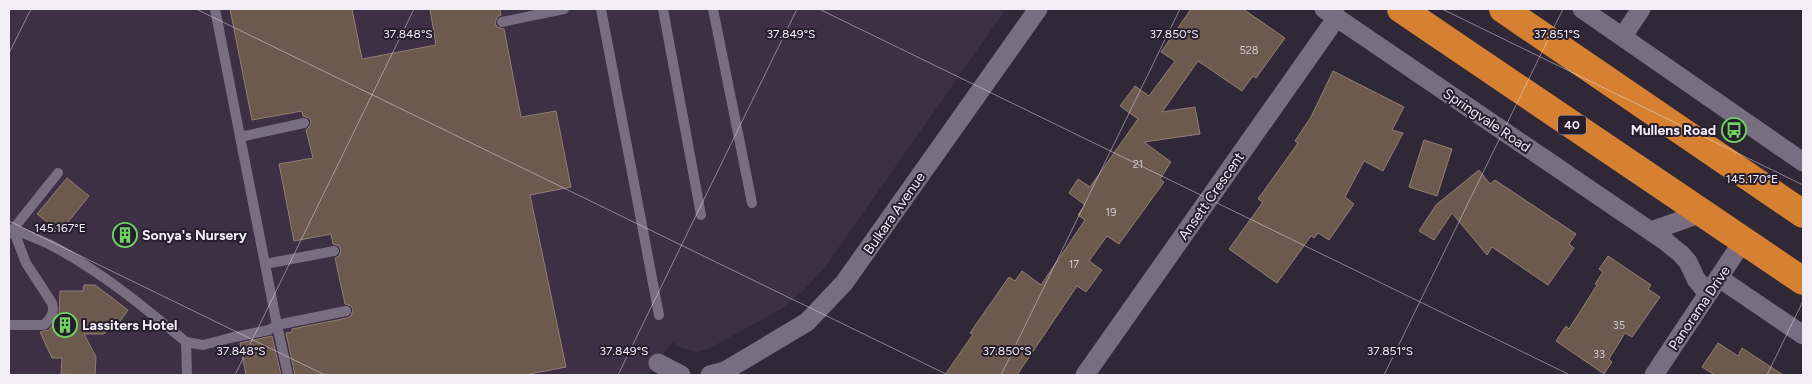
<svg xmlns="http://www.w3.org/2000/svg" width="1812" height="384" viewBox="0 0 1812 384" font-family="Figtree,sans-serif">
<rect width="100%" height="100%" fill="#312837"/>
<!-- built -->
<path fill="#3d2f44" d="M9,9H1006L825,267L802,292L781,309L710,348L698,352L681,348L672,342L649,375H9Z"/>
<!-- building -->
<path fill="#6c5a4f" stroke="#927e73" d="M230,9H352L362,59L436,45L430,9H500L501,15L497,17L495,23L497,27L504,29L521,117L556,111L571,187L530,195L566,367L524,375H295L286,333L292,332V329L347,318L351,316L353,310L351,306L345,304L335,258L339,256L341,250L339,246L333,244L331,234L294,241L279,164L313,158L306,130L310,126L311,121L309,118L303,116L302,111L252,120Z
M1191,9H1243L1285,38L1256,78L1253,76L1242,91L1198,61L1162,112L1195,107L1200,134L1144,142L1171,162L1160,179L1164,182L1119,244L1107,236L1089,261L1102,270L1086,292L1077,286L1017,375H945L973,334L970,333L1009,277L1015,281L1022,271L1041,285L1085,220L1078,215L1085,205L1069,193L1078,179L1090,187L1138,119L1120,106L1135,86L1149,96L1175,61L1161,52Z
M1333,71L1404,107L1392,130L1403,133L1383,171L1364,161L1345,197L1354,204L1329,240L1318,233L1314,238L1311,236L1277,283L1229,249L1263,202L1258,199L1298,143L1295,141L1311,117Z
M1424,140L1452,149L1437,196L1409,187Z
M1479,170L1490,184L1495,180L1576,234L1569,244L1574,248L1548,285L1492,247L1487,255L1452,213L1434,240L1419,231L1436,205Z
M67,178L89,196L60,232L37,214Z
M127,224L135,230L134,240L124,245L116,240V229Z
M1608,256L1651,285L1648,289L1660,297L1632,337L1625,333L1609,359L1612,362L1604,374L1556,341L1566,326L1569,329L1597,285L1595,284L1603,272L1599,269Z
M84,285H95L128,310L113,331L108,329L104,334H84L96,357L95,375L61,374L62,358H52L40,332L49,330L59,317L60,291H83Z
M272,336L281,375H246L240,343Z
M1718,343L1738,356L1742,348L1783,375H1715L1702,367Z"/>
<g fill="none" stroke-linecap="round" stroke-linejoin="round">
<!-- lane -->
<path stroke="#796e80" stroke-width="10" d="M215,9L277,325L288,375
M601,9L659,315
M663,9L701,215
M713,9L752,203
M502,22L564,9
M240,137L304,123
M13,229C25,234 37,239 49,244C99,270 143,306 186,342L187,375
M10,233L58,173
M265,264L334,251
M9,325H44C51,318 55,312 52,303L26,263L13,229
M186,342L203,345L230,338L269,330L277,325L346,311"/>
<!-- street -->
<path stroke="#796e80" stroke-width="19" d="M1324,9L1665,241L1681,254L1688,262L1696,279L1708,294
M1582,9L1803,162
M1623,36L1641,9
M1651,231L1702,213
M1719,278L1803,335
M658,363L681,375
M710,375L725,371L807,322L844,283L1038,9
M1085,375L1337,17
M1654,375L1743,241"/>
<!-- highway -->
<path stroke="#d58131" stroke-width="28" d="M1401,9L1803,281
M1503,9L1803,214"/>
</g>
<!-- ticks -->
<path fill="none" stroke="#f3edf7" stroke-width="1" stroke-opacity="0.45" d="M196,9L948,375M819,9L1570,375M1442,9L1803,185M9,53L31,9M9,221L325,375M235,375L414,9M618,375L797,9M1001,375L1180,9M1384,375L1563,9M1767,375L1803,301"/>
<!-- icons -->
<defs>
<symbol id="bus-ring" viewBox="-11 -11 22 22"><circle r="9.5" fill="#271e2d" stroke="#6ed360" stroke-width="1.5"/><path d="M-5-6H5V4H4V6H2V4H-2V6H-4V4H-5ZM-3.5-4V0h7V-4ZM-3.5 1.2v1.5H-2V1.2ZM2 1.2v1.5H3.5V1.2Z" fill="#6ed360"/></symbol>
<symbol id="building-ring" viewBox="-11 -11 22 22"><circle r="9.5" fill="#271e2d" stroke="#6ed360" stroke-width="1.5"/><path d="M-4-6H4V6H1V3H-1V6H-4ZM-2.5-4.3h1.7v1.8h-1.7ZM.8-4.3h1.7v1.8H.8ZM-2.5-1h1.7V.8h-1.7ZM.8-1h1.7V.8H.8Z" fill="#6ed360"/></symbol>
</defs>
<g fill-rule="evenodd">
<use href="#bus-ring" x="1720" y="116" width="28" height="28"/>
<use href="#building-ring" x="111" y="221" width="28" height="28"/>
<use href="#building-ring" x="51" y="311" width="28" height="28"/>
</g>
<g text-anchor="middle" stroke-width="4" stroke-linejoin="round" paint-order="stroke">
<!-- number labels -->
<g font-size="11" fill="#d1c8cd">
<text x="1249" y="54">528</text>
<text x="1138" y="168">21</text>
<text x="1111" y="216">19</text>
<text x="1074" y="268">17</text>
<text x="1619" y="329">35</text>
<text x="1599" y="358">33</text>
</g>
<!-- shield labels -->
<rect fill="#271e2d" stroke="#b6afba" stroke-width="1" x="1558" y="115.5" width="28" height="19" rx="4"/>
<g font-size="12" font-weight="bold" fill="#f3edf7">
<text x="1572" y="129">40</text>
</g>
<!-- street labels -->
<g font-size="14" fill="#f3edf7" stroke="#271e2d">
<text transform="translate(1487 120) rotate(34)" y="5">Springvale Road</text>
<text transform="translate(1211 196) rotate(-55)" y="5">Ansett Crescent</text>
<text transform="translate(894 213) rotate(-55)" y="5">Bulkara Avenue</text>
<text transform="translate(1699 308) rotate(-56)" y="5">Panorama Drive</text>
</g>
<!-- poi labels -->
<g font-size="14" font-weight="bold" fill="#f3edf7" stroke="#271e2d" text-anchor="start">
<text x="1716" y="135" text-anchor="end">Mullens Road</text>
<text x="142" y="240">Sonya's Nursery</text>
<text x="82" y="330">Lassiters Hotel</text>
</g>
</g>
<g font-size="12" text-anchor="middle" fill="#f3edf7" stroke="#271e2d" stroke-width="4" stroke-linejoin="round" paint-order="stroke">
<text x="408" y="38">37.848°S</text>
<text x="791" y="38">37.849°S</text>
<text x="1174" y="38">37.850°S</text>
<text x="1557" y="38">37.851°S</text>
<text x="1752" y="183">145.170°E</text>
<text x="60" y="232">145.167°E</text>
<text x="241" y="355">37.848°S</text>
<text x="624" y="355">37.849°S</text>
<text x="1007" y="355">37.850°S</text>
<text x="1390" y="355">37.851°S</text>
</g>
<!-- border -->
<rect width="1812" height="384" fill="none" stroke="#f3edf7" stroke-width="20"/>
</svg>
